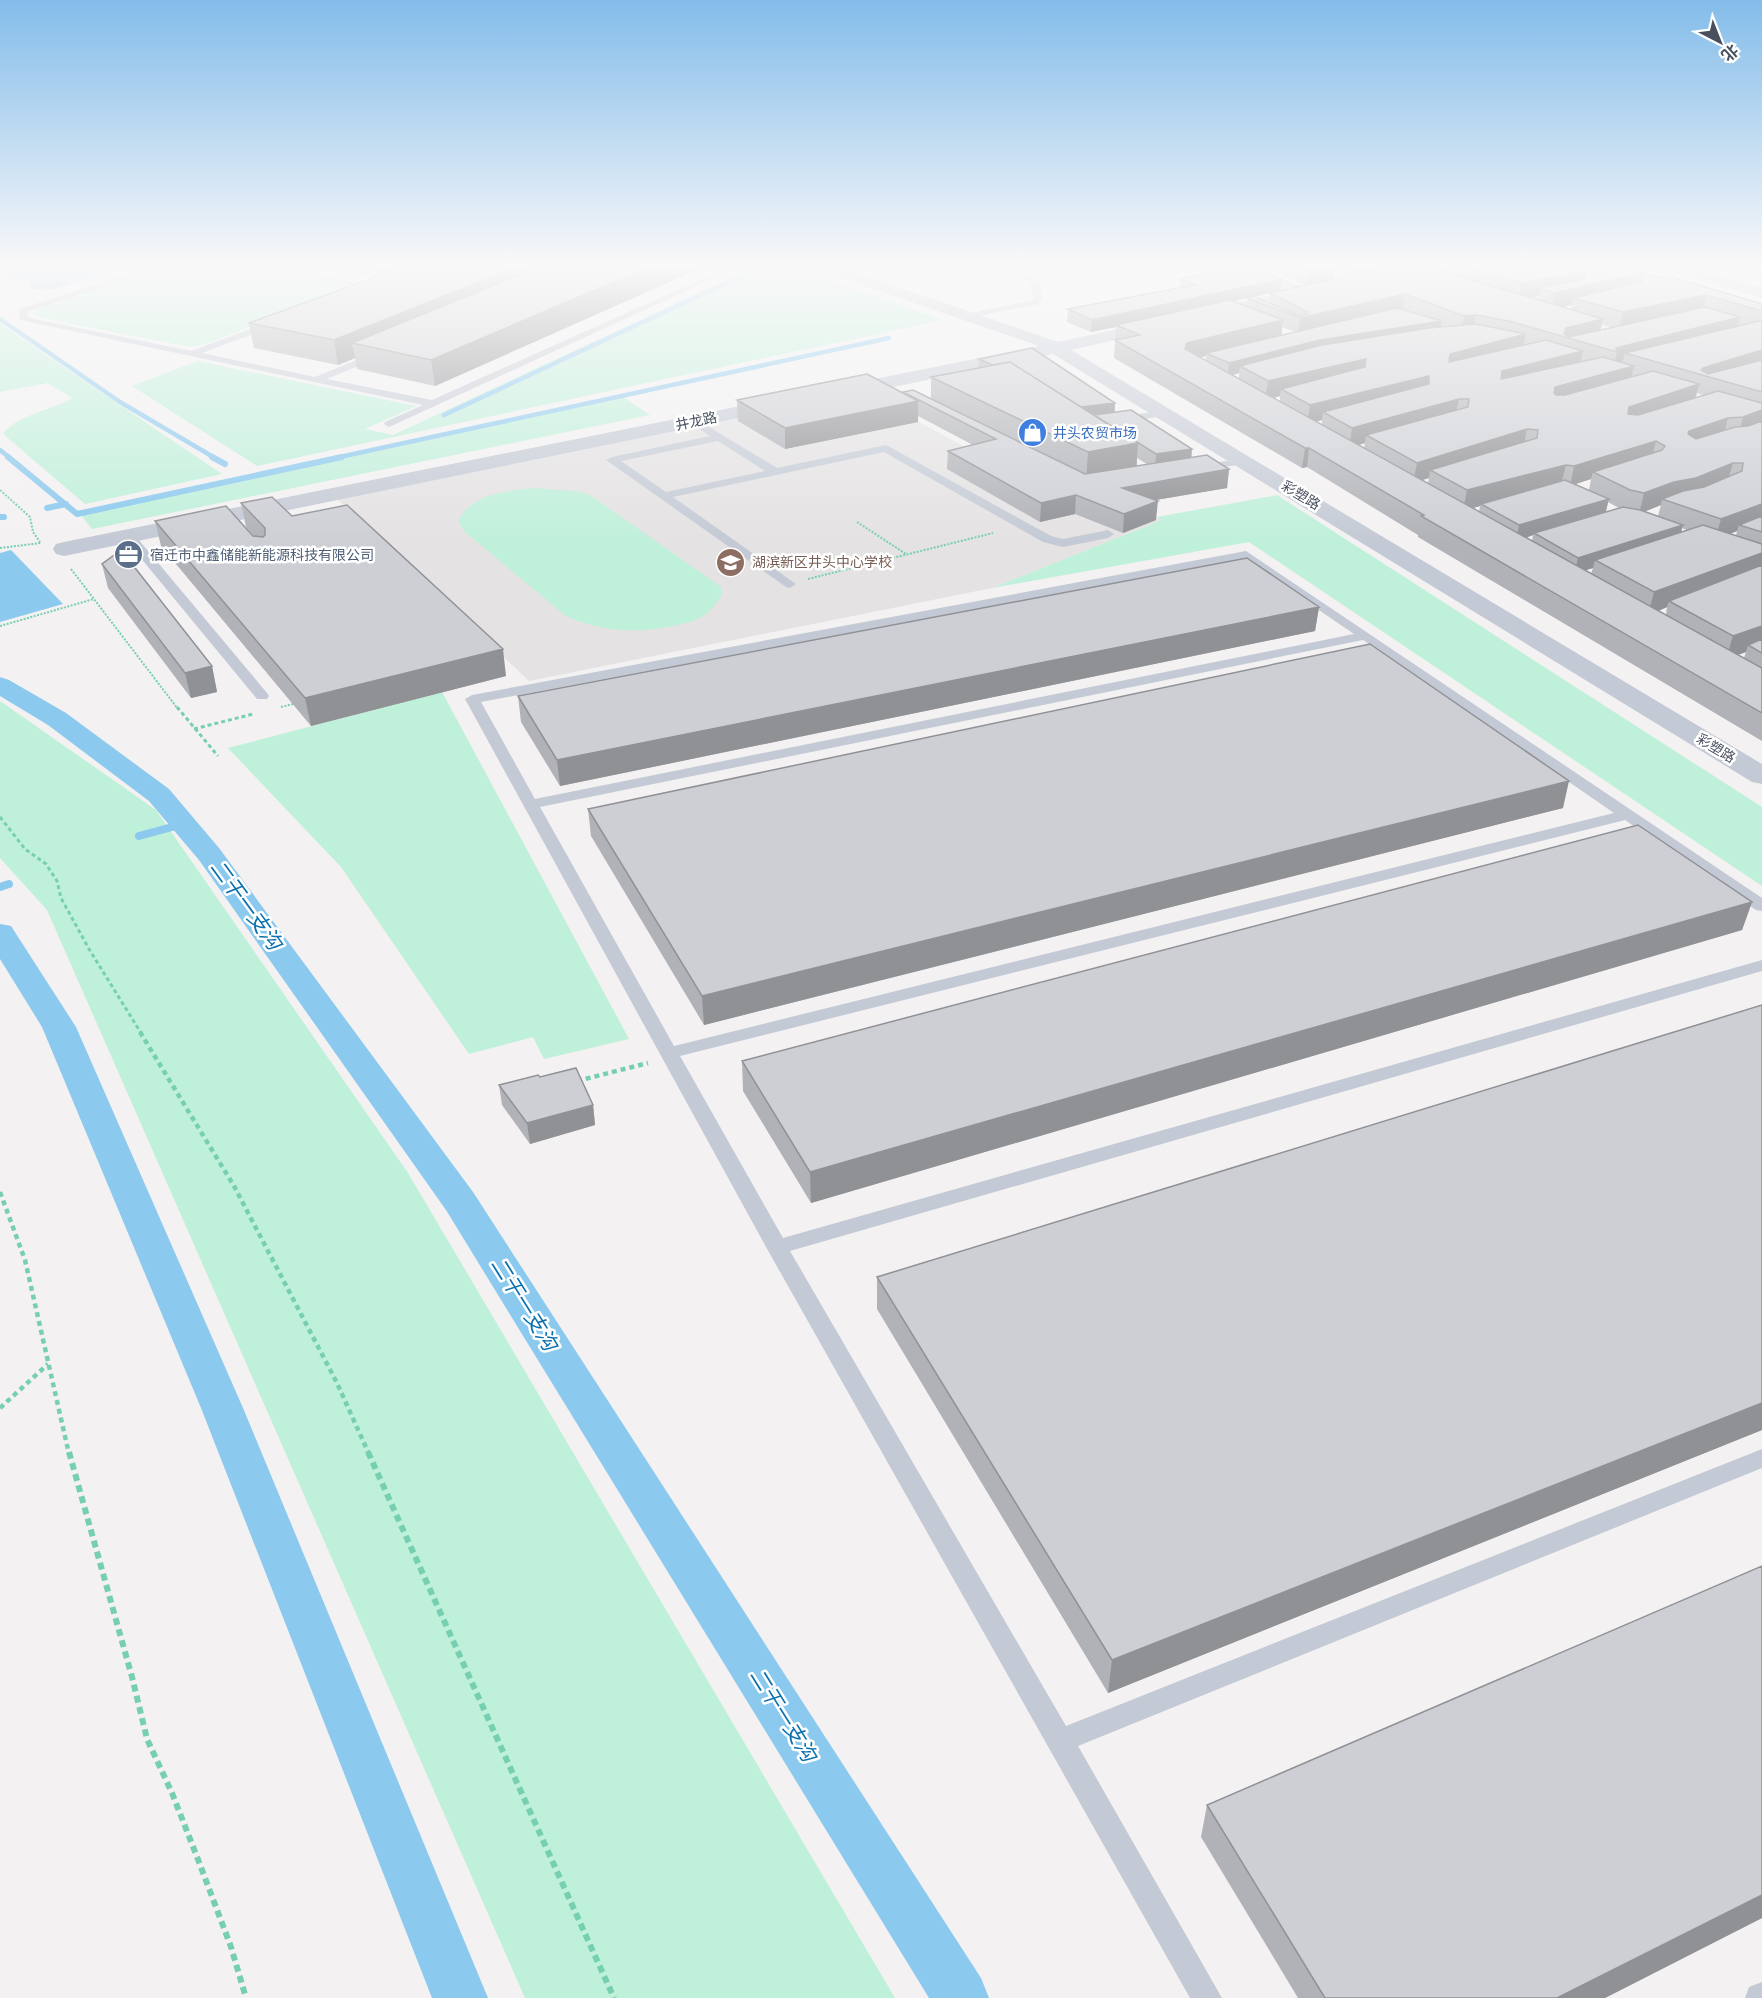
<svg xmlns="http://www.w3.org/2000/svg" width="1762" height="1998" viewBox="0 0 1762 1998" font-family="Manrope,'Noto Sans SC',sans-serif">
<rect width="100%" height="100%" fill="#f3f1f1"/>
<!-- education -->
<path fill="#e4e2e3" d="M862,391L1068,503L1113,492L1162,520L992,588L529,681L337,499Z"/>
<!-- green -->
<path fill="#bff0da" d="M176,264H233L358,285L206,344L191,347L40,318L34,314L36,309Z
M760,264H785L943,320L257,466L132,386L198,361L416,406L365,429L393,435Z
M911,264H1007L1009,274L963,284Z
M0,324L222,474L85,504L3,434C18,414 51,411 72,398L48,383L0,392Z
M623,397L650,415L92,529L81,515Z
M531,488L577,491L590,495L721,587L722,595C717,602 711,611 703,616C696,621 685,623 677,625C639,634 602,632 566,616L464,531L458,521C471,494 504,492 531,488Z
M1277,495L1762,807V886L1249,542L992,588L1162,520L1157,517Z
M442,692L629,1039L544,1059L533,1037L469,1054L341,867L228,748Z
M0,701L156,810L408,1173L895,1998H525L47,910L0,858Z"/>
<!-- water -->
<path fill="#8cc9ee" d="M27,264C51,264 83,259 106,272L52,290H40L30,288L29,283L2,276Z
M11,550L63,604L0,622V553Z"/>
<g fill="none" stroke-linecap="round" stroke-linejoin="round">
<!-- stream-far2 -->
<path stroke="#8cc9ee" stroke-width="4.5" d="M0,319L120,402L215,458
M444,415L767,264
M0,450L10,458
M335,458L889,338"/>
<!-- stream-far1 -->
<path stroke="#8cc9ee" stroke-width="6" d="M8,457L77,514L342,457
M212,457L225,464
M47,508L66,504
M0,517H4"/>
<!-- stream -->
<path stroke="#8cc9ee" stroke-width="8" d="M139,836L183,824
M0,887L9,884"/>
<!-- canal -->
<path fill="#8cc9ee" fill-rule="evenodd" d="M0,677L9,680L66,713L169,789L219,848L473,1192L981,1978L989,1998H929L446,1210L199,860L149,801L48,725L0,696Z
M0,924L11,926L76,1027L243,1408L488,1998H432L201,1408L42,1027L0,959Z"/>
<!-- path-far3 -->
<path stroke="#77cfb2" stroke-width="2" stroke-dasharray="2 1.5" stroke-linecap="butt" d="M0,490L30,517L33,532L40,542
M857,522L906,554
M0,548L41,543
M71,569L178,709
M808,579L993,533
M0,626L94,599
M281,707L297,703"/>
<!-- path-far2 -->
<path stroke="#77cfb2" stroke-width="3" stroke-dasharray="4 3" stroke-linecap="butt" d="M177,707L218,756
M194,729L253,714
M0,817L25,849L46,864L57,881L61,898L89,949L141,1033"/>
<!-- path-far1 -->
<path stroke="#77cfb2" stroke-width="4.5" stroke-dasharray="5 4" stroke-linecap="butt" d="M140,1032L234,1186L337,1383L369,1454
M577,1081L648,1063
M0,1192L25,1260L69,1454
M0,1408L48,1364"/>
<!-- path -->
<path stroke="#77cfb2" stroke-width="6" stroke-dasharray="7 4.5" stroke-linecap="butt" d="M69,1452L132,1677L147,1739L172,1793L199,1862L231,1947L246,1998
M368,1452L614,1998"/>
<!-- service -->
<path fill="#c4cad5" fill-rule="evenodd" d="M160,264H172L27,312L29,318L191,351L272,321L275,322V326L202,353L315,377L379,351L384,354L382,356L327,379L432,400L735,264H745L389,427L384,424L385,422L423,405L20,320L19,309Z
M244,264H261L377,286L373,289Z
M1014,264H1048L1022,269L1039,282L1042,298L1039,304L967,318V314L1033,300L1031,283L1015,273Z
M1142,264H1155L1145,268Z
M1299,264H1311L1359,281L1352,283Z
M1166,410L1170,411V415L1118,423L1113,420L1118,417Z
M694,418L777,468L886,445L1051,536L1063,539L1108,530L1114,534L1108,538L1063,547L1043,542L884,452L673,497L796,584L790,588L786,587L606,460L612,457L710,436L690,423L689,421ZM718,441L765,471L666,492L621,461Z
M1246,458L1252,461L1250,463L1199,471L1193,468L1199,465Z
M129,532L133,533L267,693L269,696L267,699H257L125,539L123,536Z
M1246,551L1762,898V911L1756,910L1625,820L680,1056L783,1238L1762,960V971L790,1251L1066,1726L1762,1449V1468L1078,1746L1222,1998H1190L766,1247L465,699L472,695ZM1244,559L1354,634L535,799L481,702ZM1363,640L1614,813L674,1046L540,807Z
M1762,1982V1998H1745L1749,1987Z"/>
<!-- minor -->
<path fill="#c4cad5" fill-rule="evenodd" d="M1219,264H1241L1310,289L1312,292L1310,295H1298L1221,267Z"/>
<!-- tertiary -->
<path fill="#c4cad5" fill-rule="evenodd" d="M808,264H831L1058,342L1311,286L1317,288L1319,291L1317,294L1071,350L1762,764V784L1752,782L1053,354L840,398L833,396L831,392L833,388L840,386L1039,346L810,267Z
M1413,264H1441L1439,267L1379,281L1371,276L1373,273Z
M780,398L787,400L789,404L787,408L64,556L56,554L53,549L56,544L64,542Z"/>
<!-- secondary -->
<path fill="#c3cad9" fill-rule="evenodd" d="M1654,264H1678L1762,288V298L1656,267Z"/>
</g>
<!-- wall -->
<path fill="#b0b2b7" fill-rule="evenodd" d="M299,264H710L435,386L357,369L355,358L338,365L254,348L249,323L375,277Z
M1256,264H1418L1430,267V264H1614L1660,278L1762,304V741L1418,537V535L1307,467L1302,468L1114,358L1116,327L1091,332L1067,322L1068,309L1179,288L1180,279L1280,290L1305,285ZM1335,270L1350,275L1334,279ZM1270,293L1269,303L1254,297ZM1539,296L1538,300L1530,297ZM1248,298L1247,306L1233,301ZM1572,305L1571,309L1563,307ZM1602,325L1611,327L1601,330ZM1282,327L1295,332L1281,336ZM1206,356V360L1200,357ZM1239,373V378L1233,375ZM1697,393L1703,395L1696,397ZM1280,396V401L1274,398ZM1322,420V424L1316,421ZM1365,443L1364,448L1359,445ZM1429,478L1428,483L1422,480ZM1591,479L1589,490L1574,484ZM1608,502L1619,508L1606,512ZM1661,505L1658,516L1645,511ZM1480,506L1479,512L1473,508ZM1682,528L1687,530L1681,532ZM1737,531L1736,536L1730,534ZM1533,535L1532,541L1526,538ZM1593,568L1591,574L1585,570ZM1667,607L1666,615L1659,611ZM1746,652L1744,658L1738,655Z
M979,359L1115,403V412L1191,457L1229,469L1227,488L1155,500L1156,520L1123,533L1075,514L1040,522L947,469L948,451L973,445L918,416V422L785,449L738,421L737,400L903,393V392L931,399V377L978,368ZM1137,458L1147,464L1137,466Z
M241,503L292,516L506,676L311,726L161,546L155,521L255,537L246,527Z
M102,564L212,666L217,692L191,698L108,588Z
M1319,607L1315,631L560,786L521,722L518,696Z
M1563,808L704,1025L591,836L588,809Z
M1752,902L1742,930L811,1203L743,1091L742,1061Z
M1762,1005V1430L1108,1693L877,1309V1277Z
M540,1077L593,1105L595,1125L530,1144L502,1105L499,1085Z
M1207,1805L1762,1918L1605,1998H1298L1201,1837Z"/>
<!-- shaded-wall -->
<path fill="#909195" d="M379,264H395L396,272L381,278Z
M524,264H584L352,343L355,358L338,365L334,340Z
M656,264H710L435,386L431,360Z
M1332,264H1336L1334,279L1306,285L1308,269Z
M1352,264H1404L1350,275Z
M1586,271L1583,287L1642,273L1638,290L1573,298L1572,305L1551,310L1554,293L1540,288L1539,296L1518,300L1521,283Z
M1282,279L1280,291L1119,326L1116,325V327L1091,332L1092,320Z
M1405,294L1403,310L1298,334L1300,318Z
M1706,295L1702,312L1619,330L1623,312Z
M1476,315L1473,331L1461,332L1464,316Z
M1740,317L1735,333L1625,353L1623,361L1614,364L1617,352L1616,348Z
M1603,319L1599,335L1577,340L1564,337L1566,328Z
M1283,320L1281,338L1206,353V356L1185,361V349L1187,343Z
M1442,321L1440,334L1240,366L1239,373L1227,377L1229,363L1320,340Z
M1526,334L1522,352L1446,372L1450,354Z
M1762,350V364L1718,380L1700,375L1703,368Z
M1583,351L1579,369L1498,390L1502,371Z
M1366,359L1363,377L1281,389L1280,396L1265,400L1268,381Z
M1634,366L1630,384L1551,406L1555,387Z
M1429,376L1426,394L1323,412L1322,420L1307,424L1310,405Z
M1699,384L1694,403L1624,426L1629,407Z
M1459,399L1455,418L1366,435L1365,443L1349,448L1352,428Z
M918,401V422L785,449V428Z
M1115,403L1114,416L1099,418L1080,407Z
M1762,410V428L1738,436L1743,417Z
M1728,418L1723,437L1683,454L1689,431Z
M1527,429L1523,449L1430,470L1429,478L1413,483L1417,463Z
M1656,441L1651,461L1593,472L1591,479L1570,486L1574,466Z
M1138,443L1136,472L1086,481L1088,452Z
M1305,448H1309L1307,467L1302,468Z
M1192,449L1191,464L1155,469L1156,454Z
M1733,463L1727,483L1690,498L1669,502L1662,499L1661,505L1639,514L1644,493L1674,482Z
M1566,465L1561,485L1481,504L1480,506L1463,511L1467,490Z
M1229,469L1227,488L1120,506L1122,488Z
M1076,495L1075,514L1040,522L1041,503Z
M1609,499L1605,514L1534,533L1533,535L1516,541L1519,525Z
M1158,501L1156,520L1123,533L1124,514Z
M1762,504V523L1739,525L1737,531L1715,540L1721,519Z
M1683,525L1679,540L1595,560L1593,568L1574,574L1578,558Z
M1762,553V573L1669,601L1667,607L1648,615L1654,592Z
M1319,607L1315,631L560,786L557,760Z
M1762,626V647L1748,645L1746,652L1726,659L1733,636Z
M503,649L506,676L311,726L305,698Z
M212,666L217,692L191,698L185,673Z
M1569,781L1563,808L704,1025L702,996Z
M1752,902L1742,930L811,1203L810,1172Z
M593,1105L595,1125L530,1144L527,1123Z
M1762,1403V1430L1108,1693L1112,1660Z
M1762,1895V1918L1605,1998H1557Z"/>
<!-- building -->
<path fill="#cdcfd5" stroke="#909195" stroke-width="1.5" d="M411,264H524L334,340L249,323Z
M548,264H656L431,360L352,343Z
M1296,264H1332L1308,269Z
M1402,264H1418L1603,319L1566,328L1564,334L1569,337L1705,307L1740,317L1616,348L1617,352L1509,321L1476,315L1464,316L1405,294L1300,318L1248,298L1253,296L1299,316L1307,314L1308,312L1270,293Z
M1457,264H1614L1660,278L1669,276L1762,304V311L1706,295L1623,312L1573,298L1643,281L1645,275L1642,273L1554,293L1540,288L1585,279L1586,271L1521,283Z
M1248,267L1282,279L1092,320L1068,309L1195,285L1180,279Z
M1230,300L1283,320L1187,343L1185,349L1762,668V713L1421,516L1424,515L1309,448H1305L1115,340L1140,335L1116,325Z
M1397,308L1442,321L1320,340L1229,363L1206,353Z
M1759,321H1762V350L1703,368L1701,370L1708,374L1762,360V392L1625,353Z
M1476,324L1526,334L1450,354L1449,362L1546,340L1583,351L1502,371L1501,379L1603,357L1634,366L1555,387L1554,393L1556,395H1565L1653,371L1699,384L1629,407L1628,414L1638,415L1718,391L1762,403V410L1743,417L1728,418L1689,431L1688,434L1696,439L1735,427L1748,426L1762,421V504L1721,519L1662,499L1683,491L1704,487L1742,471L1743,463H1733L1696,478L1674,482L1644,493L1630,490L1593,472L1662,450L1665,446L1656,441L1574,466L1566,465L1467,490L1430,470L1537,438L1538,430L1527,429L1417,463L1366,435L1468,407L1469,399H1459L1352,428L1323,412L1429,384V376L1310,405L1281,389L1365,367L1366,359L1268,381L1240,366L1322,345L1429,328Z
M1032,348L1115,403L1081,407L1010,362L992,365L979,359Z
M1010,362L1138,443L1088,452L931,377Z
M867,374L918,401L785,428L737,400Z
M913,390L1085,474L1207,455L1229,469L1122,488L1158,501L1124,514L1076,495L1041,503L948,451L996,439L903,392Z
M1131,410L1192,449L1156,454L1094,415Z
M1565,480L1609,499L1519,525L1481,504Z
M272,497L292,516L347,505L503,649L305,698L155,521L226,506L253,536L263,537L265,535V528L241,503Z
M1623,507L1640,510L1683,525L1578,558L1534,533Z
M1762,516V532L1739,525Z
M1703,525L1762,544V553L1654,592L1595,560Z
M121,550L212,666L185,673L102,564Z
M1247,558L1319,607L557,760L518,696Z
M1762,565V626L1733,636L1669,601Z
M1762,639V653L1748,645Z
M1370,644L1569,781L702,996L588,809Z
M1638,825L1752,902L810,1172L742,1061Z
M1762,1005V1403L1112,1660L877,1277Z
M576,1068L593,1105L527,1123L499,1085L538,1075L540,1077Z
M1762,1566V1895L1557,1998H1325L1207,1805Z"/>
<!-- sky -->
<linearGradient id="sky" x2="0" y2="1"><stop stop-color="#83bcea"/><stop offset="0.49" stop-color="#faf9f9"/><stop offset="1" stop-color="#faf9f9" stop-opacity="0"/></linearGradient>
<rect width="1762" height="543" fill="url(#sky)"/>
<!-- icons -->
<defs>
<symbol id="shop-disc" viewBox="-11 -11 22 22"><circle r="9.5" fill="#3f7fe0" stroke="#fff"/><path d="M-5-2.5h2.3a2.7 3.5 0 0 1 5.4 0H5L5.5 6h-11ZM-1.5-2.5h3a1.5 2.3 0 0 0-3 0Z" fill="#fff"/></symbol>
<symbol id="office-disc" viewBox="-11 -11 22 22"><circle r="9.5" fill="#5c6f8a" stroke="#fff"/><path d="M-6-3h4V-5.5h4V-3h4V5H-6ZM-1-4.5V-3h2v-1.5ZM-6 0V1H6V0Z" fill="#fff"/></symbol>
<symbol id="school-disc" viewBox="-11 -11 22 22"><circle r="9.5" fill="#8d6e63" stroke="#fff"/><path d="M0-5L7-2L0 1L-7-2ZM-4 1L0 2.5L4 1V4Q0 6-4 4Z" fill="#fff"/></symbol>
</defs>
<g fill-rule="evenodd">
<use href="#shop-disc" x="1016" y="416" width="33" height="33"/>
<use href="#office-disc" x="112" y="538" width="33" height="33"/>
<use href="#school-disc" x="714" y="546" width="33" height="33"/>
</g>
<g text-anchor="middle" stroke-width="5" stroke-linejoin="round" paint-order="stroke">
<!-- far-street labels -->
<g font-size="14" fill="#48505f" stroke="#fff">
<text transform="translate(696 421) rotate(-12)" y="5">井龙路</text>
<text transform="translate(1301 495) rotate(31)" y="5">彩塑路</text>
<text transform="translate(1716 748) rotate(31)" y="5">彩塑路</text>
</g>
<!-- far-shop labels -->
<g font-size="14" fill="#366cbe" stroke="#fff" text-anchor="start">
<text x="1053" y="438">井头农贸市场</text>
</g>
<!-- far-service labels -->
<g font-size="14" fill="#4e5e75" stroke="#fff" text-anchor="start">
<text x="150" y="560">宿迁市中鑫储能新能源科技有限公司</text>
</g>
<!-- far-education labels -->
<g font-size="14" fill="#785e54" stroke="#fff" text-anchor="start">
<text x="752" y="567">湖滨新区井头中心学校</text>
</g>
<!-- near-water labels -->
<g font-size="21" font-style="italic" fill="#0a71af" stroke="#fff">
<text transform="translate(246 905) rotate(54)" y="7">二干一支沟</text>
<text transform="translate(524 1304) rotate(58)" y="7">二干一支沟</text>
<text transform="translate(783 1715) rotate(58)" y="7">二干一支沟</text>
</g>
</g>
<!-- north arrow -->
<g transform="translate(1720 42) rotate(138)" stroke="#ffffff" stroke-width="4.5" paint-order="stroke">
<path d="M0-4.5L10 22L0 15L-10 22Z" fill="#48505f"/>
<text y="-9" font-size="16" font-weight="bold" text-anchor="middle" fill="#48505f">北</text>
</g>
</svg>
